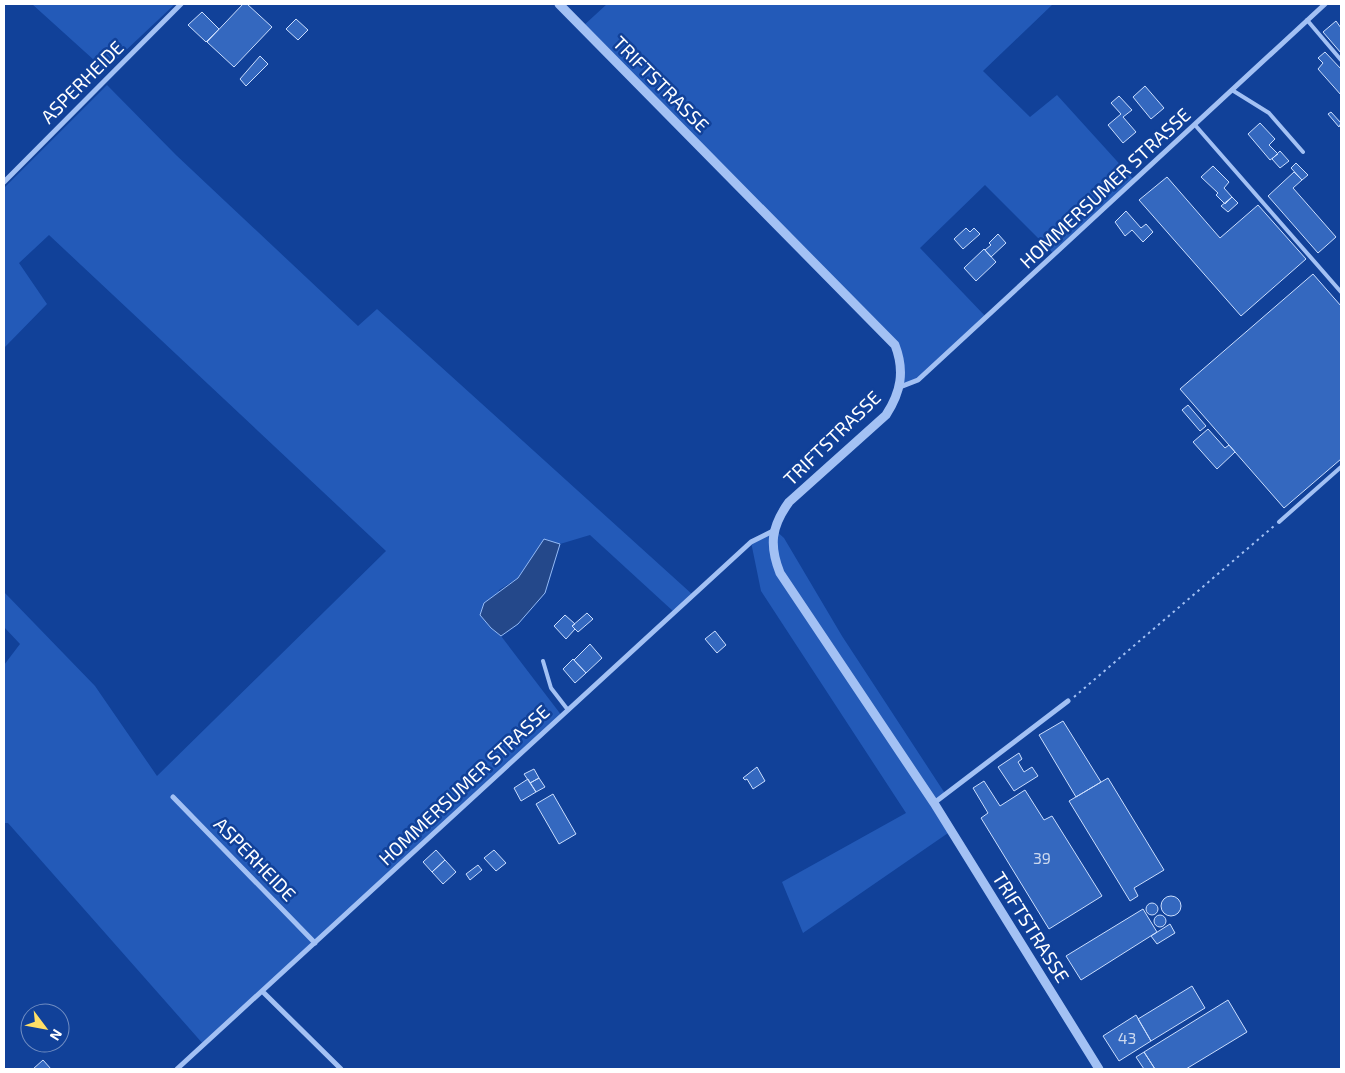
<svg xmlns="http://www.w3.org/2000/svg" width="1345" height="1073" viewBox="0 0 1345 1073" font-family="'Exo 2',sans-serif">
<rect width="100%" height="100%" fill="#114199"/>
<!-- green -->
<path fill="#235ab8" d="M32,4H175L105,70Z
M607,4H1053L983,71L1030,117L1057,95L1135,181L1055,255L985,185L920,248L987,318L918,380L900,387L895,345L582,27Z
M107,85L176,155L358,326L377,309L693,595L674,612L590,535L560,544L544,539L518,578L499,590L491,628L501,636L562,716L204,1045L8,823H4V665L20,644L4,627V592L95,686L157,776L386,551L49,235L19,263L47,304L4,348V188Z
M775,530L784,538L842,636L946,795L934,803L951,831L803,933L782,882L906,813L761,591L751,542Z"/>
<!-- water -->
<path fill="#24488a" stroke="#94bbf7" d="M544,539L560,544L545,593L518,624L501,636L491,628L480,615L484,603L518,578Z"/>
<!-- building -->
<path fill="#3468bf" stroke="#cbdefe" d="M243,4H247L272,27L234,67L207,42Z
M202,12L219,29L206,42L188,25Z
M296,19L308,30L298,40L286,29Z
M1336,21L1341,28V53L1323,32Z
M1325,52L1341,69V95L1318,69L1323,63L1318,58Z
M260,56L268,64L246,86L240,79Z
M1145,86L1164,108L1151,119L1133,97Z
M1119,96L1132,110L1123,117L1136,132L1123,143L1108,125L1121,114L1111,103Z
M1331,112L1341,123L1339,127L1328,114Z
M1260,123L1275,139L1269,145L1278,154L1270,160L1248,134Z
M1280,151L1289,161L1280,168L1272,159Z
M1296,163L1308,175L1302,180L1291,168Z
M1213,166L1229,182L1224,188L1232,197L1225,204L1216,195L1218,193L1201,177Z
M1294,172L1302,180L1293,188L1336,237L1318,253L1268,196Z
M1167,177L1220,238L1258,205L1306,259L1241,316L1139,200Z
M1232,197L1238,203L1228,212L1221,206Z
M1126,211L1141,228L1146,224L1153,232L1143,242L1132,230L1125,236L1115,222Z
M966,228L970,232L974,228L980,234L963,249L954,239Z
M998,234L1006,243L991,257L985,250L991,245L989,243Z
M984,249L996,262L976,281L964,268Z
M1313,274L1341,306V459L1284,508L1180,389Z
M1188,405L1206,426L1200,431L1182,410Z
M1208,429L1225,448L1229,445L1235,452L1217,469L1193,442Z
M587,613L593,619L578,632L572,626Z
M565,615L575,624L572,626L575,629L566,639L554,626Z
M715,631L726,645L717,653L705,639Z
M590,644L602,658L586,673L574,660Z
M573,659L586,673L575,683L563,669Z
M1063,721L1101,782L1076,797L1039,735Z
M1019,753L1022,759L1018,762L1024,772L1032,767L1038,776L1014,791L998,767Z
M757,767L765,781L753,789L747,779L745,780L743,778Z
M534,769L539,778L530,783L524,774Z
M539,778L545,787L536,792L530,783Z
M1108,778L1164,870L1134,888L1138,896L1130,901L1069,801Z
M528,779L536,792L521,801L514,788Z
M984,781L1000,806L1025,790L1044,820L1052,816L1102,896L1049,929L981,818L988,813L973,788Z
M553,794L576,834L559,844L536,804Z
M436,850L445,860L432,872L423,862Z
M494,850L506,863L496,871L484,858Z
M445,860L456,872L443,884L432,872Z
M478,865L482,870L470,880L466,874Z
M1161 906a10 10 0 1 1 20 0a10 10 0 1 1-20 0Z
M1146 909a6 6 0 1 1 12 0a6 6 0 1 1-12 0Z
M1143,909L1157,932L1081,980L1066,956Z
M1154 921a6 6 0 1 1 12 0a6 6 0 1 1-12 0Z
M1170,924L1175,933L1157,944L1151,936Z
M1192,986L1205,1008L1151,1041L1138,1019Z
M1228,1000L1247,1032L1186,1069H1155L1144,1052Z
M1136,1015L1151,1041L1119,1061L1103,1036Z
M1144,1052L1155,1069H1144L1136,1057Z
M43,1060L51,1069H33Z"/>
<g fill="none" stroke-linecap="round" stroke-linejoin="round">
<!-- path -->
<path stroke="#a3c1f4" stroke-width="2" stroke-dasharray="2.5 4" stroke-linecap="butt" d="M1074,697L1274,526"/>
<!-- service -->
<path stroke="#a3c1f4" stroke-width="4" d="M1307,20L1341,60
M1232,90L1269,113L1303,152
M1195,125L1341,292
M1279,522L1341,467
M543,661L551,688L568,710"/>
<!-- minor -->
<path stroke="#a3c1f4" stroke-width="5" d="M4,182L181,4
M900,387L918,380L1325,4
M173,797L315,943
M934,803L1068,701
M263,992L341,1069
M177,1069L751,542L775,530"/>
<!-- tertiary -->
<path stroke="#a3c1f4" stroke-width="9" d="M559,4L895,345C905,371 901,392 886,415L789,502C771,527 769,545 780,573L934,803L1099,1069"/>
</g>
<g text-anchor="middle" stroke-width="5" stroke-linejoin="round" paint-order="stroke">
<!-- number labels -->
<g font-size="16" fill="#ccd9ef">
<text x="1042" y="864">39</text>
<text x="1127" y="1044">43</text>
</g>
<!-- street labels -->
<g font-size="19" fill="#fff" stroke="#114199">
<text transform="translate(82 82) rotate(-45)" y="7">ASPERHEIDE</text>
<text transform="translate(661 84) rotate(45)" y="7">TRIFTSTRASSE</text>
<text transform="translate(1105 188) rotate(-43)" y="7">HOMMERSUMER STRASSE</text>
<text transform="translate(832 438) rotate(-44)" y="7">TRIFTSTRASSE</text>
<text transform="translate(464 785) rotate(-43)" y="7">HOMMERSUMER STRASSE</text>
<text transform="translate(255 859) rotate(46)" y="7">ASPERHEIDE</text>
<text transform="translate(1031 927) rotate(58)" y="7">TRIFTSTRASSE</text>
</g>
</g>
<!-- border -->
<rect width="1345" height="1073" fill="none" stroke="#ffffff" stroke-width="10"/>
<!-- north arrow -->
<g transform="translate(45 1028) rotate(122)"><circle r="24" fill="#114199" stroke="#708dc2"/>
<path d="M0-4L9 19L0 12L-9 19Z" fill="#ffdf66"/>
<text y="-8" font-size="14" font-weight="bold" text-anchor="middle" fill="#ffffff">N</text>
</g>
</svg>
